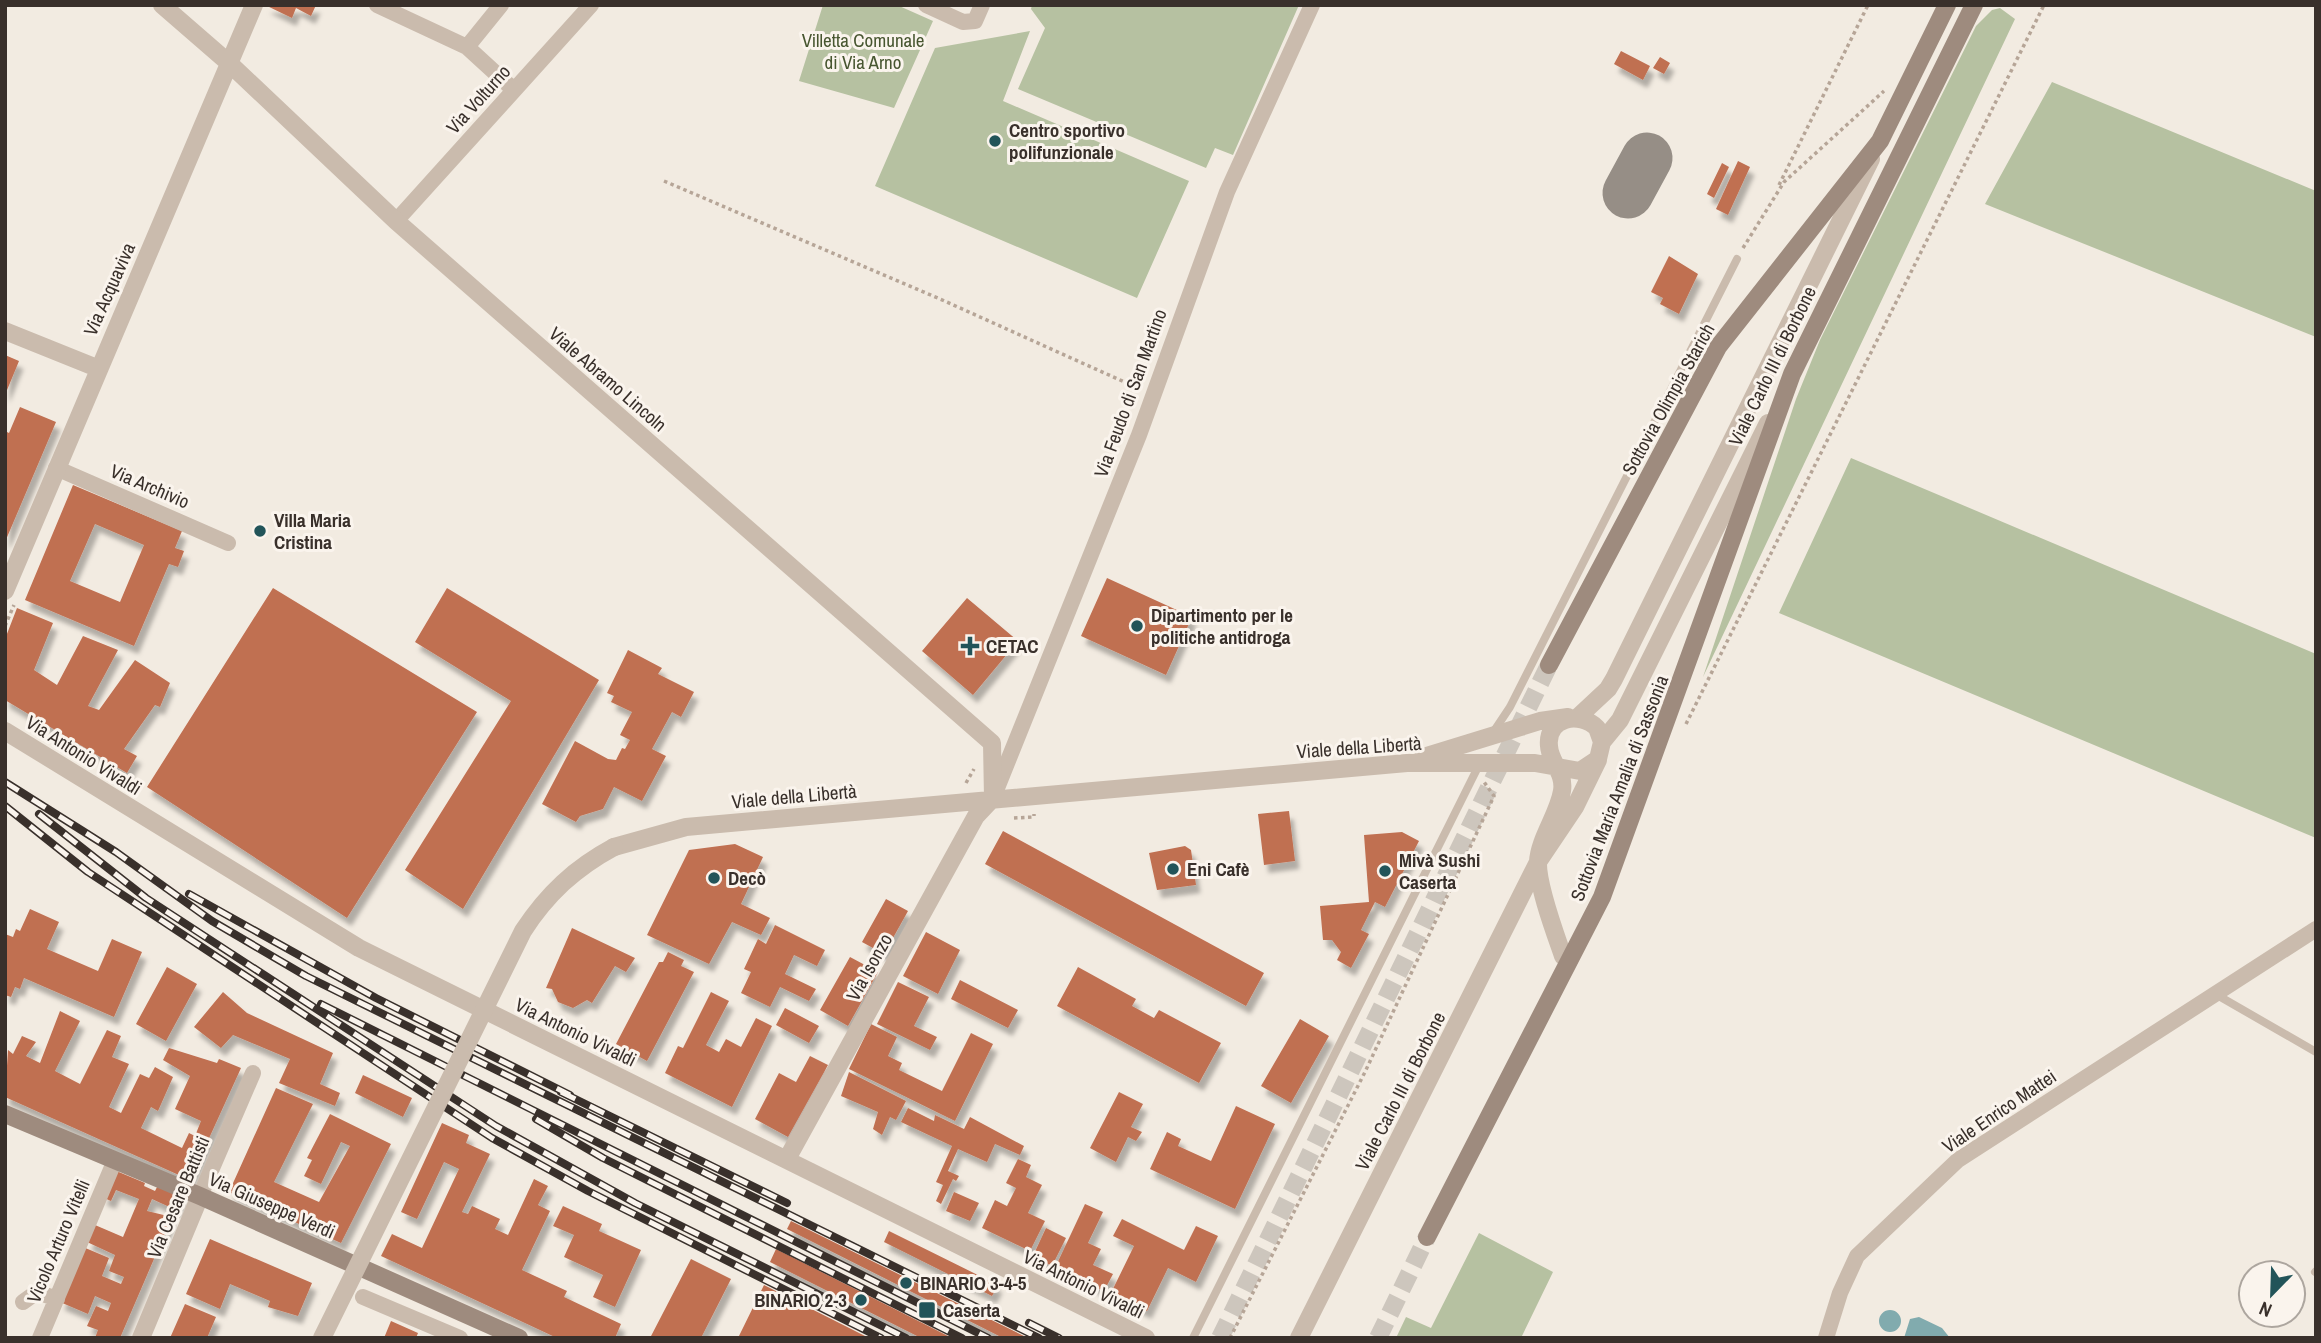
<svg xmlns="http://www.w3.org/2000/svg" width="2321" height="1343" viewBox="0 0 2321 1343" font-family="'Archivo Narrow',sans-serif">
<defs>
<filter id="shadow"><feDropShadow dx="4.5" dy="8" stdDeviation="2" flood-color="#0004"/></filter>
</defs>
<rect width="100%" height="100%" fill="#f2ebe1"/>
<!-- green -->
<path fill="#b6c1a1" d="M823,5H897L933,21L894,108L799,81Z
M1032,5H1299L1233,155L1215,148L1206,168L1018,89L1045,28L1031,9Z
M2000,8L2015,19L1703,677L1796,399L1820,340L1976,26L1992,10Z
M1030,31L1003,101L1189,181L1137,298L875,186L935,48Z
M2052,82L2316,191V337L1985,204Z
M1851,458L2316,654V838L1779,613Z
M1479,1233L1553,1272L1521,1338H1396L1406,1317L1431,1328Z"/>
<!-- water -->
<path fill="#81abae" d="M1879 1321a11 11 0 1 1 22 0a11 11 0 1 1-22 0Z
M1919,1317L1942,1328L1950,1338H1904L1910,1319Z"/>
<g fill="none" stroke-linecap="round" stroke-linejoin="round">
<!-- taxiway -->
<path stroke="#968e86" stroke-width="51" d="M1628,193L1647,158"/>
</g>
<!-- building -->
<path fill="#c06f51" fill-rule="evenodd" filter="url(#shadow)" d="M265,5H316L311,16L296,8L292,18Z
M1621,51L1650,66L1643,80L1614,64Z
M1660,57L1670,63L1664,74L1653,68Z
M1738,161L1750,167L1728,215L1716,209Z
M1722,163L1729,167L1714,198L1707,194Z
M1669,256L1698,274L1679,314L1660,304L1663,298L1651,292Z
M5,355L19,361L5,395Z
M20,407L56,422L5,542V431L9,433Z
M73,485L182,531L175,548L184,551L178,567L169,564L134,646L25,600ZM95,524L144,545L120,602L70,581Z
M1107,578L1192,617L1166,675L1081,636Z
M273,588L477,712L347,918L147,787Z
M447,588L599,680L463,909L405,870L511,701L415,642Z
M967,598L1018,641L973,695L922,651Z
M17,608L53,623L34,670L57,685L83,636L118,650L88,706L99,710L135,660L170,683L160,707L155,705L124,749L137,756L127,773L5,700V639Z
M628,650L662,668L658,674L694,692L681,717L672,712L652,749L666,756L642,801L614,787L603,809L580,816L576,822L542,804L575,741L608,759L616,760L622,748L625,749L630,740L620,735L632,712L611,702L614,696L607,693Z
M1289,811L1295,861L1264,865L1258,814Z
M1003,831L1264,973L1246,1006L985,864Z
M1402,832L1419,841L1385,907L1375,902L1361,930L1369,934L1351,968L1337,960L1341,952L1332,940H1323L1320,906L1369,902L1364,835Z
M735,844L763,857L741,904L770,918L761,935L732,922L709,964L647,935L689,850Z
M1185,846L1191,850L1196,885L1157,890L1149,853Z
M886,899L908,911L884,954L862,942Z
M30,909L59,922L47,949L98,971L112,939L142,952L114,1017L24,978L20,989L15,987L11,997L5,995V934L13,937L16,929L20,931Z
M775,925L825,950L817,966L794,955L785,974L816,989L809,1001L780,987L770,1007L741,993L751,972L744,969L758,939L766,944Z
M572,928L635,958L626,972L615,966L592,1003L587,1000L573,1008L558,1002L552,989L546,988Z
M926,932L960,950L938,994L903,976Z
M668,952L684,960L681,966L694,972L647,1061L616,1044L659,962H663Z
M850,957L878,972L848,1026L820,1010Z
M167,967L197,984L166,1041L136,1024Z
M1078,967L1136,999L1132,1006L1154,1018L1159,1010L1221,1043L1199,1083L1057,1006Z
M960,980L1018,1010L1008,1028L951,999Z
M898,982L929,997L914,1026L937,1037L930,1050L877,1024Z
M223,992L247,1013L333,1053L320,1084L340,1093L335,1106L279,1083L290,1059L233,1035L221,1048L194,1027Z
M711,992L729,1001L706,1045L719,1052L726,1039L741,1047L756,1018L772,1026L732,1107L665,1073L678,1046L683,1048Z
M785,1008L819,1026L809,1043L776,1025Z
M60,1011L80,1021L55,1071L80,1084L107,1030L121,1036L112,1057L129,1064L109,1107L121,1113L140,1074L149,1078L155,1067L173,1077L158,1111L151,1107L141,1128L182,1148L189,1133L195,1136L201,1121L175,1109L190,1076L163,1060L169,1048L217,1063L219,1059L241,1068L190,1180L5,1097L8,1050L13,1054L22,1036L36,1042L26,1056L40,1063Z
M1300,1019L1329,1036L1291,1103L1261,1086Z
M871,1024L897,1037L888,1056L902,1063L899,1070L942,1091L971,1033L993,1044L955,1121L849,1069Z
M810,1056L828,1065L788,1137L755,1119L779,1073L796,1082Z
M849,1072L906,1101L896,1120L890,1117L882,1135L873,1129L878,1112L841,1096Z
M363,1075L412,1098L403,1117L355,1093Z
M276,1088L313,1104L274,1182L319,1202L350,1146L341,1142L321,1184L304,1176L312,1160L307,1158L330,1114L391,1144L341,1243L229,1192Z
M1119,1092L1143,1104L1131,1127L1142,1132L1136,1141L1128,1137L1116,1162L1090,1148Z
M1236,1106L1275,1124L1235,1209L1150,1169L1167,1132L1181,1139L1178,1146L1211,1161Z
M908,1108L934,1121L935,1115L964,1129L970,1117L1024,1146L1020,1155L995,1144L987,1162L958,1149L948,1171L959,1176L956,1181L953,1179L941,1204L936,1201L943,1185L936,1182L952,1146L901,1122Z
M442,1123L469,1135L466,1143L490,1154L462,1212L468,1214L472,1206L500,1219L495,1229L508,1235L534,1179L548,1186L538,1205L550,1211L522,1270L567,1291L564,1297L621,1324L615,1338H557L381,1256L392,1234L422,1248L459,1169L444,1162L417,1219L401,1212Z
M1018,1159L1031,1165L1026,1177L1042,1185L1028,1213L1045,1221L1030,1251L982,1228L995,1200L1007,1206L1016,1188L1006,1183Z
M114,1170L145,1183L144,1186L155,1191L158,1185L182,1196L176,1210L152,1199L147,1211L172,1217L120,1338H95L98,1330L87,1326L96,1306L108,1311L111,1303L95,1296L88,1314L60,1302L83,1247L109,1258L102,1276L121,1284L124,1277L109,1271L115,1255L87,1242L95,1225L123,1237L139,1199L116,1190L111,1201L102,1197Z
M954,1192L979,1203L970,1221L946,1211Z
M1085,1204L1103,1212L1088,1243L1101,1249L1093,1265L1113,1274L1104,1291L1055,1268Z
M563,1206L602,1224L599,1231L641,1250L615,1307L593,1297L603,1275L564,1257L574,1235L553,1226Z
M1122,1219L1184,1250L1196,1226L1218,1236L1196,1282L1168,1268L1147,1311L1111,1293L1134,1246L1113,1236Z
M791,1221L1028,1338H1003L787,1229Z
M1046,1228L1066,1238L1052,1266L1033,1256Z
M889,1231L998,1285L992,1296L884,1242Z
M210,1239L312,1283L298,1316L268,1307L270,1301L230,1284L220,1309L186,1294Z
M776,1249L952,1338H921L770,1262Z
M691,1259L731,1279L701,1338H650Z
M764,1285L869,1338H738Z
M185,1304L216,1317L207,1338H170Z
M391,1321L418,1333L416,1338H384Z"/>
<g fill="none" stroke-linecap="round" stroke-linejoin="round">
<!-- secondary-tunnel -->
<path stroke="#cdc6bd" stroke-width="18" stroke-dasharray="18 9" stroke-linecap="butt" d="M1220,1338L1549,665
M1378,1338L1427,1237"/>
<!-- path -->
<path stroke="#b6a597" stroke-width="3.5" stroke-dasharray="3.5 3.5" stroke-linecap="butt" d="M664,181L940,299L1140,389
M1779,185L1868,5
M1743,248L1784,182L1884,91
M5,626L14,605
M1686,724L2044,5
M966,783L974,769
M1014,818L1034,817V814
M1230,1338L1365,1072L1494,796L1484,782"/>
<!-- service -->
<path stroke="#cabbad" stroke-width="8" d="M1494,731L1510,707L1737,259
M2217,995L2316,1052
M2315,1272L2316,1271
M1193,1338L1479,765"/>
<!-- minor -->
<path stroke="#cabbad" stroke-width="16" d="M377,5L467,47
M501,5L467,47L514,90
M926,5L963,22L975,21L982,5
M396,221L591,5
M56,468L228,543
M993,798L1139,435L1227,192L1312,5
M200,1196L253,1073
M363,1297L460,1338
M23,1302L37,1292L57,1299
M40,1338L115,1160
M1826,1338L1840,1293L1857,1256L1958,1160L2316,929"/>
<!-- tertiary -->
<path stroke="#cabbad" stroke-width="18" d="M162,5L230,64L396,221L992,743L993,798
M5,331L97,368
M5,591L254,5
M1578,717L1608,689L1614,679L1871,159
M5,731L359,948L1146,1338
M1602,742L1620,720L1768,423
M1423,757L1540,721L1568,717
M614,847L686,827L1407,763H1535L1580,771L1598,759L1602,742L1597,728C1580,711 1546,717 1549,746C1550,763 1565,772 1562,791C1558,815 1539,839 1538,862C1537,885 1555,933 1563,956L1569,960
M787,1159L976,816L993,798
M141,1338L200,1196
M1299,1338L1538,862L1575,807L1598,760"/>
<!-- secondary -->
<path stroke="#9e8b7e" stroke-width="18" d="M1549,665L1718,347L1880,141L1947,5
M5,1114L200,1196L519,1338
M1427,1237L1602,897L1792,374L1974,5"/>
<defs>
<path id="rail" d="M5,782L116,852L212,921L306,976L1039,1338
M5,806L88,872L492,1138L588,1191L881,1338
M39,814L146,898L496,1126L635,1203L906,1338
M189,894L376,998L570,1095
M321,1004L988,1338
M561,1092L787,1203
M536,1119L603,1158L962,1338
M1029,1323L1059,1338"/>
</defs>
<!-- rail casing -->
<use href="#rail" stroke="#39302b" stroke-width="8"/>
<!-- rail -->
<use href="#rail" stroke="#faf4ed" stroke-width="5" stroke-dasharray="16" stroke-linecap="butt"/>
<!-- tertiary-bridge -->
<path stroke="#cabbad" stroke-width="18" d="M322,1338L523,931C547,894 575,868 614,847"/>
</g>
<!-- markers -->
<g fill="#225459" stroke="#faf4ed" stroke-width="2.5">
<circle cx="995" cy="141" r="7"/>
<circle cx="260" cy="531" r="7"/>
<circle cx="1137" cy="626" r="7"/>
<path d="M966.5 635.5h7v7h7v7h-7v7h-7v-7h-7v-7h7z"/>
<circle cx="1173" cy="869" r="7"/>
<circle cx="1385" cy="871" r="7"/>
<circle cx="714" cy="878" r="7"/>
<circle cx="906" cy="1283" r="7"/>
<circle cx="861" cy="1300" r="7"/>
<rect x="918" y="1301" width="18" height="18" rx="3.5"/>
</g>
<g text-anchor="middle" stroke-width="6" stroke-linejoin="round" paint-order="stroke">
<!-- park labels -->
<g font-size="19" fill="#475630" stroke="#faf4ed">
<text x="863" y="47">Villetta Comunale<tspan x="863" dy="22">di Via Arno</tspan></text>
</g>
<!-- street labels -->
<g font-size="19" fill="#39302b" stroke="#faf4ed">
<text transform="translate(478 99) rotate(-48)" y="7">Via Volturno</text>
<text transform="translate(109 289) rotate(-66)" y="7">Via Acquaviva</text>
<text transform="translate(1772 366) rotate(-64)" y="7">Viale Carlo III di Borbone</text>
<text transform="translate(608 379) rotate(41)" y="7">Viale Abramo Lincoln</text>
<text transform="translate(1130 393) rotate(-70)" y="7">Via Feudo di San Martino</text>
<text transform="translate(1668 399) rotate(-61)" y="7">Sottovia Olimpia Starich</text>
<text transform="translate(150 486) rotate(23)" y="7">Via Archivio</text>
<text transform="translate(1359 747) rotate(-4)" y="7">Viale della Libertà</text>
<text transform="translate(84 755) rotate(32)" y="7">Via Antonio Vivaldi</text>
<text transform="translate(1619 788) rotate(-69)" y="7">Sottovia Maria Amalia di Sassonia</text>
<text transform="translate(794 796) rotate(-5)" y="7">Viale della Libertà</text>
<text transform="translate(869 967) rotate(-61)" y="7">Via Isonzo</text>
<text transform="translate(576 1032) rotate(26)" y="7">Via Antonio Vivaldi</text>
<text transform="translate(1400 1091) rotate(-63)" y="7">Viale Carlo III di Borbone</text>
<text transform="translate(1999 1111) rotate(-34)" y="7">Viale Enrico Mattei</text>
<text transform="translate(178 1197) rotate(-67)" y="7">Via Cesare Battisti</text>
<text transform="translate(272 1205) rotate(24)" y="7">Via Giuseppe Verdi</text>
<text transform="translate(58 1241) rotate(-67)" y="7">Vicolo Arturo Vitelli</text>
<text transform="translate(1084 1284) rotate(26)" y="7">Via Antonio Vivaldi</text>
</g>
<!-- poi labels -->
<g font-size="19" font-weight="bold" fill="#39302b" stroke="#faf4ed" text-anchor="start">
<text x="1009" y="137">Centro sportivo<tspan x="1009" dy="22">polifunzionale</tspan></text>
<text x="274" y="527">Villa Maria<tspan x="274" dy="22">Cristina</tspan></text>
<text x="1151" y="622">Dipartimento per le<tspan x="1151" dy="22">politiche antidroga</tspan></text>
<text x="986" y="653">CETAC</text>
<text x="1399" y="867">Mivà Sushi<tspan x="1399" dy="22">Caserta</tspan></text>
<text x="1187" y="876">Eni Cafè</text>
<text x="728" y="885">Decò</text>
<text x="920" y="1290">BINARIO 3-4-5</text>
<text x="847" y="1307" text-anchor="end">BINARIO 2-3</text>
<text x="943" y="1317">Caserta</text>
</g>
</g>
<!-- border -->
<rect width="2321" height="1343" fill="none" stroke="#39302b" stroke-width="14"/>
<!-- north arrow -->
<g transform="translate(2272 1294) rotate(203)"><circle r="33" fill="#faf4ed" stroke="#ada69f" stroke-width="2"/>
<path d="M0-5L12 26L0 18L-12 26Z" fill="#225459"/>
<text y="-10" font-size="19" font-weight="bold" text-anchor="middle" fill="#39302b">N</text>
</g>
</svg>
